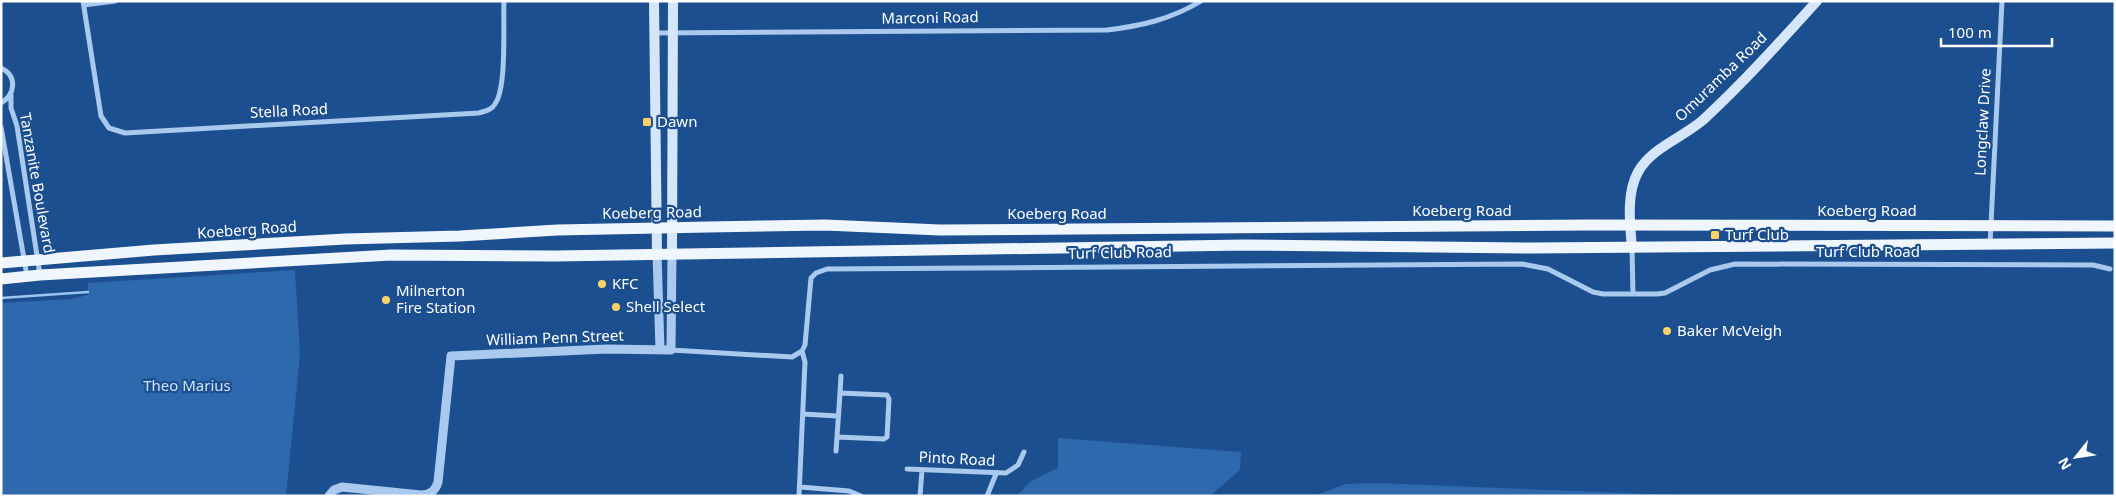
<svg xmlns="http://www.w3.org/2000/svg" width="2116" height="497" viewBox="0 0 2116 497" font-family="'Noto Sans',sans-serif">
<rect width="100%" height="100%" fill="#1b4f8f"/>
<!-- green -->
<path fill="#2e69ad" d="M295,270L300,354L286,496H1V303L71,299L88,295V283Z
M1058,438L1241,452L1240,470L1210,496H1017L1031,481L1058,468Z
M1377,483L1702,496H1314L1345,484Z"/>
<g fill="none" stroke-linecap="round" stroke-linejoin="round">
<!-- stream -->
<path stroke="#9cc4f0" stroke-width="2.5" d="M1,298L88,292"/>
<!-- minor -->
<path stroke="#a9c9ee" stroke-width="5" d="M83,1L101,116L109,128L125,133L479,113C485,111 492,110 495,104C507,88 503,24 504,1
M84,5L115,1
M655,33L1107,30C1141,26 1172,19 1201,1
M1,68C18,76 15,95 1,103
M11,95V108L17,126L40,275
M1,127L27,276
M1990,244L2002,1
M1632,248L1633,294
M671,350L792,357L802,351L805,345L811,278L816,273L827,269L1522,264L1548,269L1593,292L1603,294H1657L1665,293L1710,270L1735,264L2093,265L2110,269
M840,393L887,395L889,399L887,437L884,439L837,437Z
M840,393L841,376
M803,414L838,416
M836,451L837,437
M907,469L1006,473L1018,465L1024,452
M800,487L849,491L861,496
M799,496L805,362L802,351
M920,496L922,470
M987,496L996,474"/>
<!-- tertiary -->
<path stroke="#a9c9ee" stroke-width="9" d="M657,253L660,350
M329,496L334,490L342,487L421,495C430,495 436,490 438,482L451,356L607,349L671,350L672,253"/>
<!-- secondary -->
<path stroke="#d6e6fa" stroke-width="10" d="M654,1L657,253
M1632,248C1630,224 1626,194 1638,172C1651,148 1682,138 1703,120C1743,83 1780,42 1817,1
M672,253L673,1"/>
<!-- primary -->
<path stroke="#f0f6ff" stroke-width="11" d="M1,263L154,250L345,239L460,236L557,230L708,227L825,225L940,230L1588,225L2115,226
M1,279L40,275L391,255L555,256L1244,245L1533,248L2115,243"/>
</g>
<!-- markers -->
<g fill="#ffd166" stroke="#1b4f8f" stroke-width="2">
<rect x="642" y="117" width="10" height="10" rx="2.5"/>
<rect x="1710" y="230" width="10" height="10" rx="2.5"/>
<circle cx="602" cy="284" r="5"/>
<circle cx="386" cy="300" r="5"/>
<circle cx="616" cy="307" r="5"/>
<circle cx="1667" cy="331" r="5"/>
</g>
<g text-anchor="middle" stroke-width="4.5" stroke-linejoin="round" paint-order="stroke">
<!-- street labels -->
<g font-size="15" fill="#fff" stroke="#1b4f8f">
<text transform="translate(930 18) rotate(-1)" y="5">Marconi Road</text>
<text transform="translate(1721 77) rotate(-44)" y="5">Omuramba Road</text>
<text transform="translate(289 111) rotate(-3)" y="5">Stella Road</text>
<text transform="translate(1983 122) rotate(-87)" y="5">Longclaw Drive</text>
<text transform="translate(37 183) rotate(80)" y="5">Tanzanite Boulevard</text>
<text x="1462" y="216">Koeberg Road</text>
<text x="1867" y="216">Koeberg Road</text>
<text transform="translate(652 213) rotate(-1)" y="5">Koeberg Road</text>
<text x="1057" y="219">Koeberg Road</text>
<text transform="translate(247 230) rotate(-4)" y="5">Koeberg Road</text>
<text x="1868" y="257">Turf Club Road</text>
<text transform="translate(1120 253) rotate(-1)" y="5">Turf Club Road</text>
<text transform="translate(555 338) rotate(-2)" y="5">William Penn Street</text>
<text transform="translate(957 459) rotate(3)" y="5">Pinto Road</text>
</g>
<!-- poi labels -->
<g font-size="15" fill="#fff" stroke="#1b4f8f" text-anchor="start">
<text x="657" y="127">Dawn</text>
<text x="1725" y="240">Turf Club</text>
<text x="612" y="289">KFC</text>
<text x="396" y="296">Milnerton<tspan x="396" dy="17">Fire Station</tspan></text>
<text x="626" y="312">Shell Select</text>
<text x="1677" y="336">Baker McVeigh</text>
</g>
<!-- park labels -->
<g font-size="15" fill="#cfe3fa" stroke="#1b4f8f">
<text x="187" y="391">Theo Marius</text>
</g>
</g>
<!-- border -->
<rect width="2116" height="497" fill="none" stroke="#ffffff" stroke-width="5"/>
<!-- north arrow -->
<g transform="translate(2076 457) rotate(240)" stroke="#1b4f8f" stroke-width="4" paint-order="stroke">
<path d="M0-4L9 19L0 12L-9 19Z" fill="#ffffff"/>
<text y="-8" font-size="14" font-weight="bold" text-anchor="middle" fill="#ffffff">N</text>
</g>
<!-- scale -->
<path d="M1941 38v8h111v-8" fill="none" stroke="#ffffff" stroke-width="2.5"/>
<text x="1948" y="38" font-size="15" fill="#ffffff" stroke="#1b4f8f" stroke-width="4" paint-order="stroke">100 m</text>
</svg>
